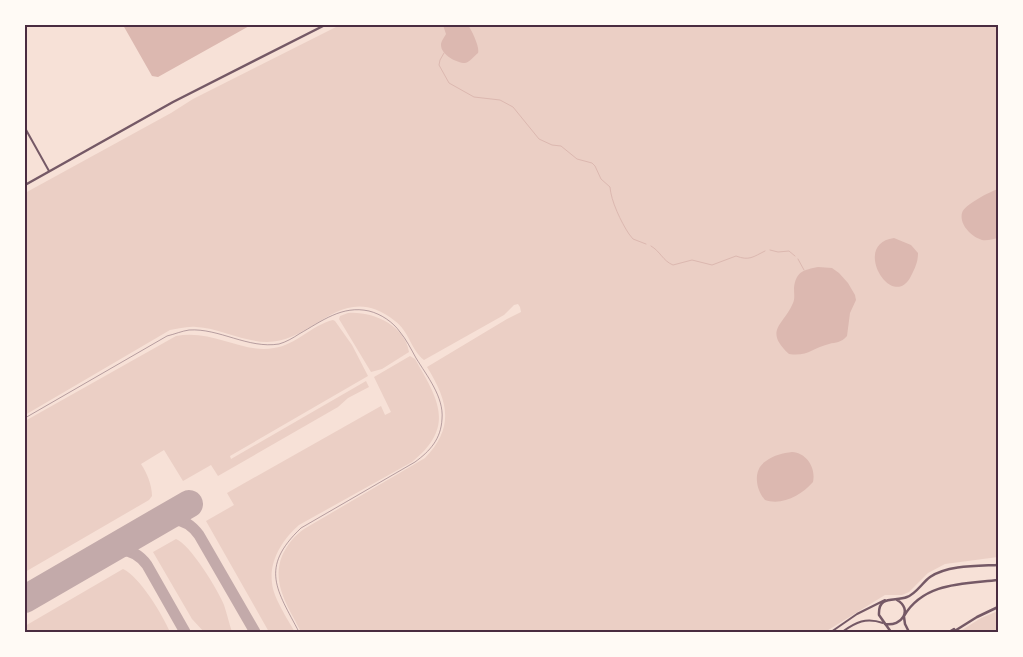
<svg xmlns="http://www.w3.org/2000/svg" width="1023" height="657" viewBox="0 0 1023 657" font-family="Helvetica,sans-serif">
<rect width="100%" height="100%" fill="#f7e1d7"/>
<!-- green -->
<path fill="#ebcfc5" d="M340,25H998V557L945,564L928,573L909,592L902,595H885L825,632H301C289,608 271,584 282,556C287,545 294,536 304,529L425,458C455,427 448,401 427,367L507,319L521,312L520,307L518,304L514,305L504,315L424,360C411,350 409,331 395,321C342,279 315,342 267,342C244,342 219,328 196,327C188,326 178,329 170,330L25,415V193L171,113L193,99Z
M348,313C372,311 405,325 409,352L382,369L371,372L339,319L340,316Z
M333,320L335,321L352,345L368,376L230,456L231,459L366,381L369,387L348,398L338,407L218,476L211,465L183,481L164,450L141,464C147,473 152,485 152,496L149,500L25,572V421L176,336C213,329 243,354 274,348C296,345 312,325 333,320Z
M410,356L415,359C438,399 456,427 412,462L299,525C283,539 269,560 272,583C273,597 288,620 295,632H269L206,521L234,505L227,493L381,406L385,415L391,412L374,377Z
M176,539C190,544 218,590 224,605C227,614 229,623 232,632H204L192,619L153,552Z
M123,569C140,577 162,614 170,632H25V626Z
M998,611V632H959L981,618Z"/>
<!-- water -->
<path fill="#dcb8b0" d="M123,25H251L158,77L152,76Z
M443,25H468C472,31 480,47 478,53C474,56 470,62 465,63C457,63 441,55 441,45C441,41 444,38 446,34Z
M998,189V238C993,239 987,241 982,240C972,237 959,225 962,213C964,205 989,192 998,189Z
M894,238L911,245L918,253C918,262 915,268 911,276C893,313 850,244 894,238Z
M818,267L832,268L839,273L848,283L855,295L856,300L850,313L847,336C841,343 836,342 829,344C813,348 807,357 789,354C763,330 784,325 793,303C795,299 794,293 794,288C796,271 804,270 818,267Z
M792,452C807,453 816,468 813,482C802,495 782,506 765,500C756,490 752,470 766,461C774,455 783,453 792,452Z"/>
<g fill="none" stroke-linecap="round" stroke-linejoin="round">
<!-- stream -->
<path stroke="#dcb8b0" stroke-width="1" d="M444,53L440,60L439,65L449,83L474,97L500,100L513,107L539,139L552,145L561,146L577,159L592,163L595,166L601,179L610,187C611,201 621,222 629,234L633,239L646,244
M651,246C660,251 663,261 673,265L692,260L712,265L736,256C749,261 753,257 765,251
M770,250L778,252L789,251L795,256
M798,259L804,270"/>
<!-- taxiway -->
<path stroke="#c3aaaa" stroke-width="11" d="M125,543C149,528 177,504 199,535L255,632
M64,578C90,563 123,532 147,565L185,632"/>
<!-- runway -->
<path stroke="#c3aaaa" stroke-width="28" d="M25,599L189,504"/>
<!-- service -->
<path stroke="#755966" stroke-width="0.5" d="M25,418L167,336C175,334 182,331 189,330C219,328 248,349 279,344C286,342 293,338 299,334C322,321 342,305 369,311C381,314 393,322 400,332C406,339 411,349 416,358C427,376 444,397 442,419C441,439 430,451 415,462L301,528C259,568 277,590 299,632"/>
<!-- minor -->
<path stroke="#755966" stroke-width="2" d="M25,128L49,171
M831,632L857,614L885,600
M842,632C856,622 866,617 883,623"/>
<!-- tertiary -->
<path stroke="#755966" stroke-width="2.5" d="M25,185L173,102L325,25
M904,616C924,582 964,584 998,580
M904,617L905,624L909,632
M885,624C902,627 913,609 897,600
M891,632L879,615C878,594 895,602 907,597C916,594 922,583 930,577C948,565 977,566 998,565
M949,632L954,629
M953,632L977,617L998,607"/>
</g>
<!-- border -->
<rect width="1023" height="657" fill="none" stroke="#fffaf5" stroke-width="52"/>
<rect x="26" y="26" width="971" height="605" fill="none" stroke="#4a2c40" stroke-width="2"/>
</svg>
